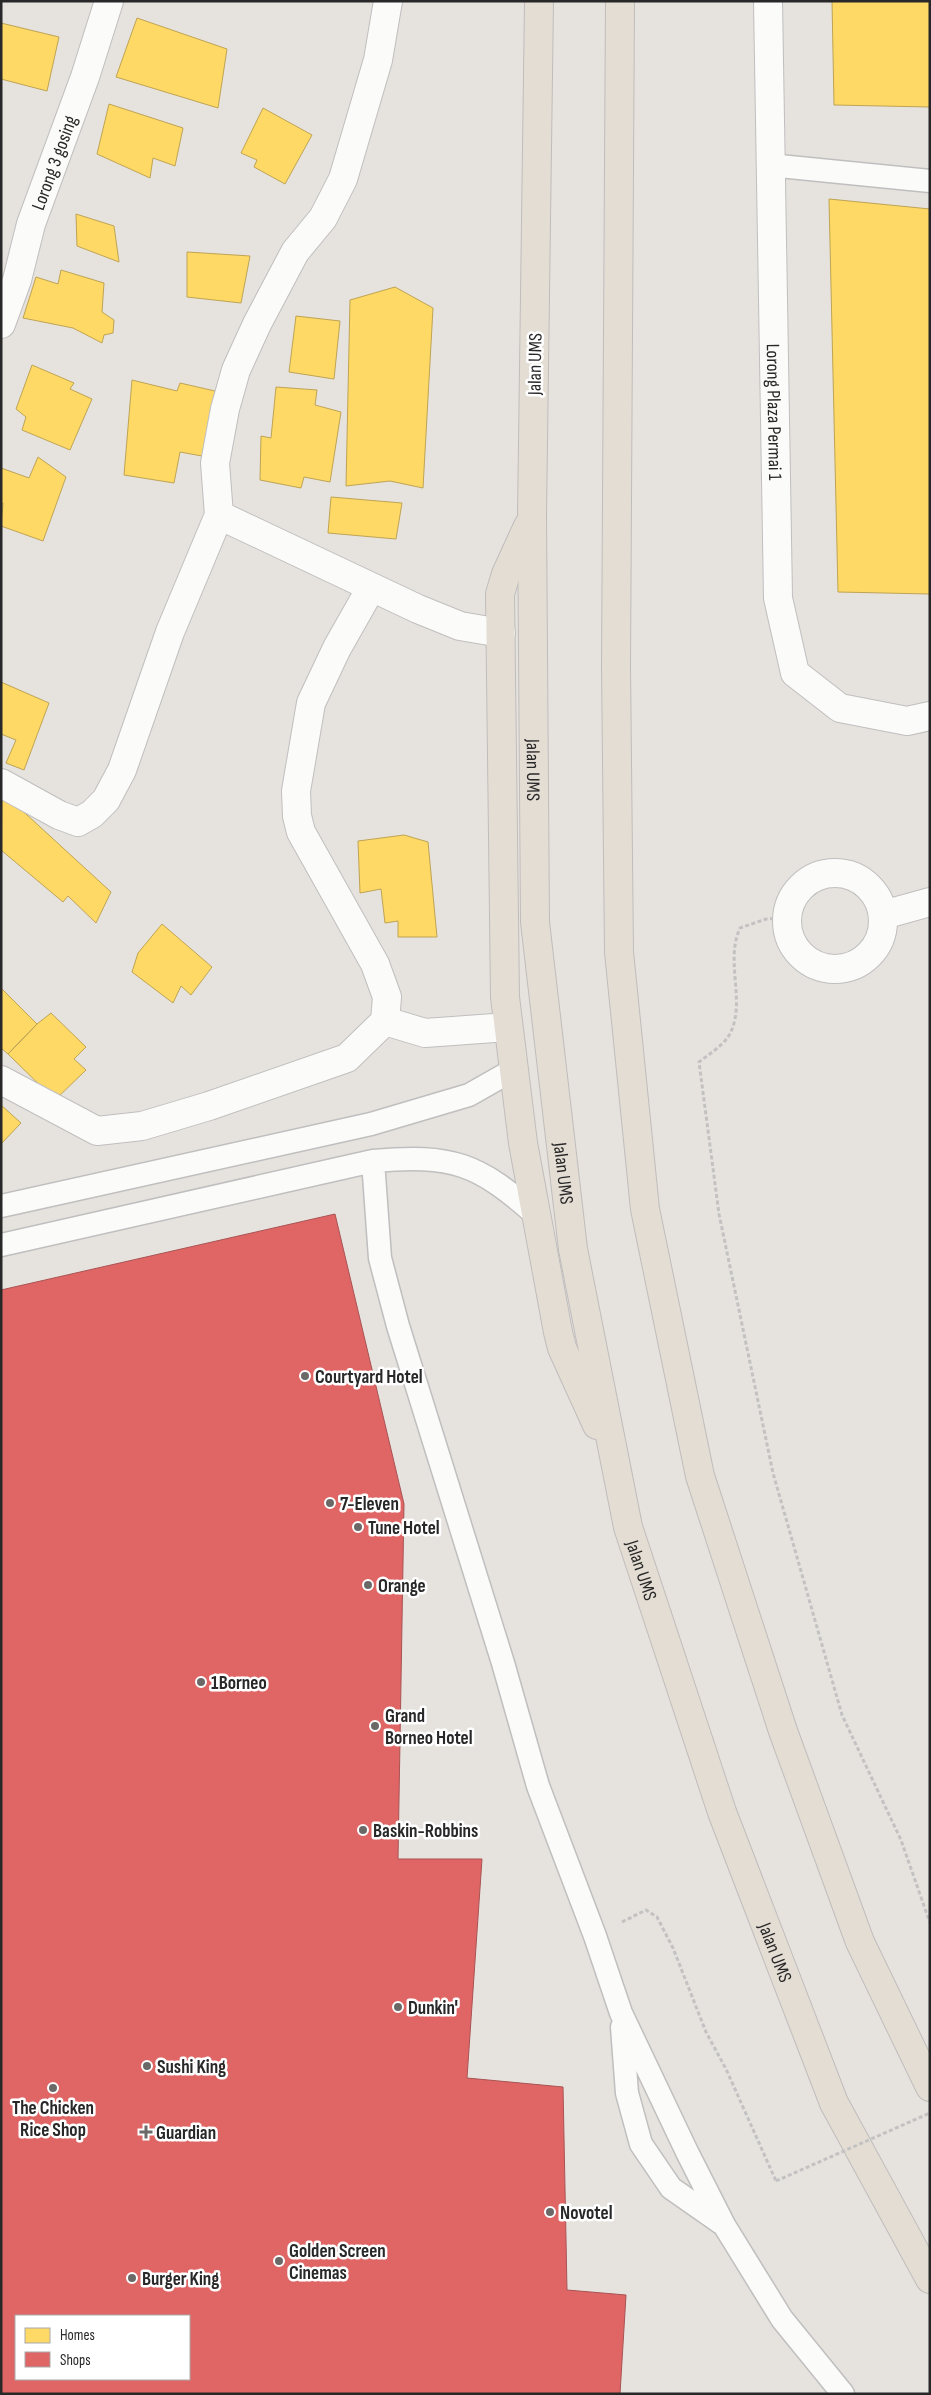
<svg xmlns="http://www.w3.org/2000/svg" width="931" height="2395" viewBox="0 0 931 2395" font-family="'Sofia Sans Condensed',sans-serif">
<rect width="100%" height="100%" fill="#e6e2de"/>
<!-- homes -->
<path fill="#ffd966" stroke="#bea453" d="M832,1H930V107L834,105Z
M137,18L227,49L218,108L116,77Z
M1,23L59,37L47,91L1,79Z
M109,104L183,128L175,166L153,158L150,178L97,154Z
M263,108L312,135L285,184L254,167L257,160L241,153Z
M829,199L930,209V594L838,592Z
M76,214L114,226L119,262L77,246Z
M187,252L250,256L241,303L187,297Z
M61,270L104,283L102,312L114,320L113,333L104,335L102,343L73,328L23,318L36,277L58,284Z
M395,287L433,308L423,488L390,481L346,486L350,300Z
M296,316L340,321L334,379L289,372Z
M32,365L74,383L70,389L92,399L70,450L22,430L26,417L16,409Z
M132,380L177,391L180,383L215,391L202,456L180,452L174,483L124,475Z
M276,387L317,390L315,405L341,412L330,482L304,477L301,488L260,480L261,436L271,438Z
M38,457L66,477L43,541L1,526L3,503H1V468L29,478Z
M331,497L402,503L396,539L328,533Z
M1,682L49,703L24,770L6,763L16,740L1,734Z
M2,792L111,892L96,923L68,896L63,902L1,850Z
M404,835L428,842L437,937H398V921L385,923L381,889L360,893L358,841Z
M162,924L212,967L191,995L181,986L173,1003L132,972L138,953Z
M1,988L37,1024L8,1054L1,1048Z
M51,1013L86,1047L74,1059L86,1070L55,1100L8,1054L37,1024Z
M1,1105L21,1123L1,1144Z"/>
<!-- shops -->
<path fill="#e06666" stroke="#a95353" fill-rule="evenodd" d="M335,1214L404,1504L398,1859H482L467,2078L563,2087L567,2290L626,2295L620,2394H1V1290ZM16,2316H189V2379H16Z"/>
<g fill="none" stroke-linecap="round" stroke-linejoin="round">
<defs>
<path id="service" d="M769,165L930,181
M373,1161L380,1258L398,1326L503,1663L538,1786L595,1936L621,2013L687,2152L724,2225L782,2319L843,2394
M1,1206L371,1124L469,1095L513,1070
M1,1245L373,1161C452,1154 478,1163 537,1216
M622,2027L627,2093L641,2144L671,2188L721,2223"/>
<g id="minor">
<path id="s1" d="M768,1L778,598L795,673L840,708L907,721L930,716"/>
<path id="s2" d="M1,324L17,280L31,224L85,77L109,1"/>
<path d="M219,515L418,609L460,626L501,633"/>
<path d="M1,783L59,815L78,822L92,814L106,800L122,770L170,632L219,515L215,463L225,409L236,370L257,324L295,252L323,218L343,179L378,60L388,1"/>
<circle cx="835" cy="921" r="48"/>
<path d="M883,915L930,902"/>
<path d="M385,1021L425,1033L508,1027"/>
<path d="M1,1080L97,1131L142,1126L209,1106L347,1058L385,1021L387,997L375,964L301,832L297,816L296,791L311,703L337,648L371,588"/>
</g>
<g id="trunk">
<path id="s3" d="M539,1L532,516L535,922L573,1249L628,1527L722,1812L834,2103L930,2279"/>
<path d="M620,1L616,666L619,952L645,1209L700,1476L783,1731L860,1942L930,2087"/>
<path d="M528,526L506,574L500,594L505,997L523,1143L558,1332L562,1348L597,1425"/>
</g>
</defs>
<!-- service casing -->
<use href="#service" stroke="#c0bfbf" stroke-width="25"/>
<!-- minor casing -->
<use href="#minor" stroke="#c0bfbf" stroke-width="30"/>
<!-- trunk casing -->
<use href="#trunk" stroke="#bfbdbc" stroke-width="30"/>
<!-- path -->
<path stroke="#c3c2c2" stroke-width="3" stroke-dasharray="4 2.5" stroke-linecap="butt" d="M787,918L766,919L740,928C724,963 748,1005 728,1037C722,1046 708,1055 699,1062L719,1214L773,1473L842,1715L901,1840L930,1923
M622,1922L646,1910L657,1917L673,1948L706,2032L726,2069L776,2181"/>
<!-- service -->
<use href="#service" stroke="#fbfbfa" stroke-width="22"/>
<!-- minor -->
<use href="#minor" stroke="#fbfbfa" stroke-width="28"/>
<!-- trunk -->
<use href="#trunk" stroke="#e4ddd4" stroke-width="28"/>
<!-- path-bridge -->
<path stroke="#c3c2c2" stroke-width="3" stroke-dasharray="4 2.5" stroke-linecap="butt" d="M776,2181L930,2113"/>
</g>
<!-- markers -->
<g fill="#6a6968" stroke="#fff" stroke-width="2">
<circle cx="305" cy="1376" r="5"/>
<circle cx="330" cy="1503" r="5"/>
<circle cx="358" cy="1527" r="5"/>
<circle cx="368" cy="1585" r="5"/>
<circle cx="201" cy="1682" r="5"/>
<circle cx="375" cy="1726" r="5"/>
<circle cx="363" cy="1830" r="5"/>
<circle cx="398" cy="2007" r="5"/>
<circle cx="147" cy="2066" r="5"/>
<circle cx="53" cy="2088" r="5"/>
<path d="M143.5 2124.5h5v5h5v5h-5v5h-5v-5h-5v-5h5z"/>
<circle cx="550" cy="2212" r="5"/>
<circle cx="279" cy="2261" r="5"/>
<circle cx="132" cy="2278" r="5"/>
</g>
<g text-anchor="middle" stroke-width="5" stroke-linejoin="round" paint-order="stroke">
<!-- street labels -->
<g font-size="19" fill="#282828" stroke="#fff">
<text dy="7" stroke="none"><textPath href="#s2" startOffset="170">Lorong 3 gosing</textPath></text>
<text transform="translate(534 364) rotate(-89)" y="7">Jalan UMS</text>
<text dy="7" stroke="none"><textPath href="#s1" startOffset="411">Lorong Plaza Permai 1</textPath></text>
<text dy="7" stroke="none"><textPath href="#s3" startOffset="769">Jalan UMS</textPath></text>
<text dy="7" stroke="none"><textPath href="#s3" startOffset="1174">Jalan UMS</textPath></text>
<text dy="7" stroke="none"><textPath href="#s3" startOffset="1579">Jalan UMS</textPath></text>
<text dy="7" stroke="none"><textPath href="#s3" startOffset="1984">Jalan UMS</textPath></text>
</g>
<!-- poi labels -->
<g font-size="19" font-weight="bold" fill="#282828" stroke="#fff" text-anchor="start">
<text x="315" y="1383">Courtyard Hotel</text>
<text x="340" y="1510">7-Eleven</text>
<text x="368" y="1534">Tune Hotel</text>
<text x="378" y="1592">Orange</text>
<text x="211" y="1689">1Borneo</text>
<text x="385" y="1722">Grand<tspan x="385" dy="22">Borneo Hotel</tspan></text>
<text x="373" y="1837">Baskin-Robbins</text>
<text x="408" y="2014">Dunkin'</text>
<text x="157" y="2073">Sushi King</text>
<text x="53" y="2114" text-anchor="middle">The Chicken<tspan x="53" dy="22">Rice Shop</tspan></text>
<text x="156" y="2139">Guardian</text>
<text x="560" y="2219">Novotel</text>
<text x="289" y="2257">Golden Screen<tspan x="289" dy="22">Cinemas</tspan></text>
<text x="142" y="2285">Burger King</text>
</g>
</g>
<!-- border -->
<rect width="931" height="2395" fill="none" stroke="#282828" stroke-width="5"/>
<!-- legend -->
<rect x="15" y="2315" width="175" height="65" fill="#ffffff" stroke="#a9a9a9"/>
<rect x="25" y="2328" width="25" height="15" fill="#ffd966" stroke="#a9a9a9"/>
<text x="60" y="2340" font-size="15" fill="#282828">Homes</text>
<rect x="25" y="2352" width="25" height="15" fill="#e06666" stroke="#a9a9a9"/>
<text x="60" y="2365" font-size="15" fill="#282828">Shops</text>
</svg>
